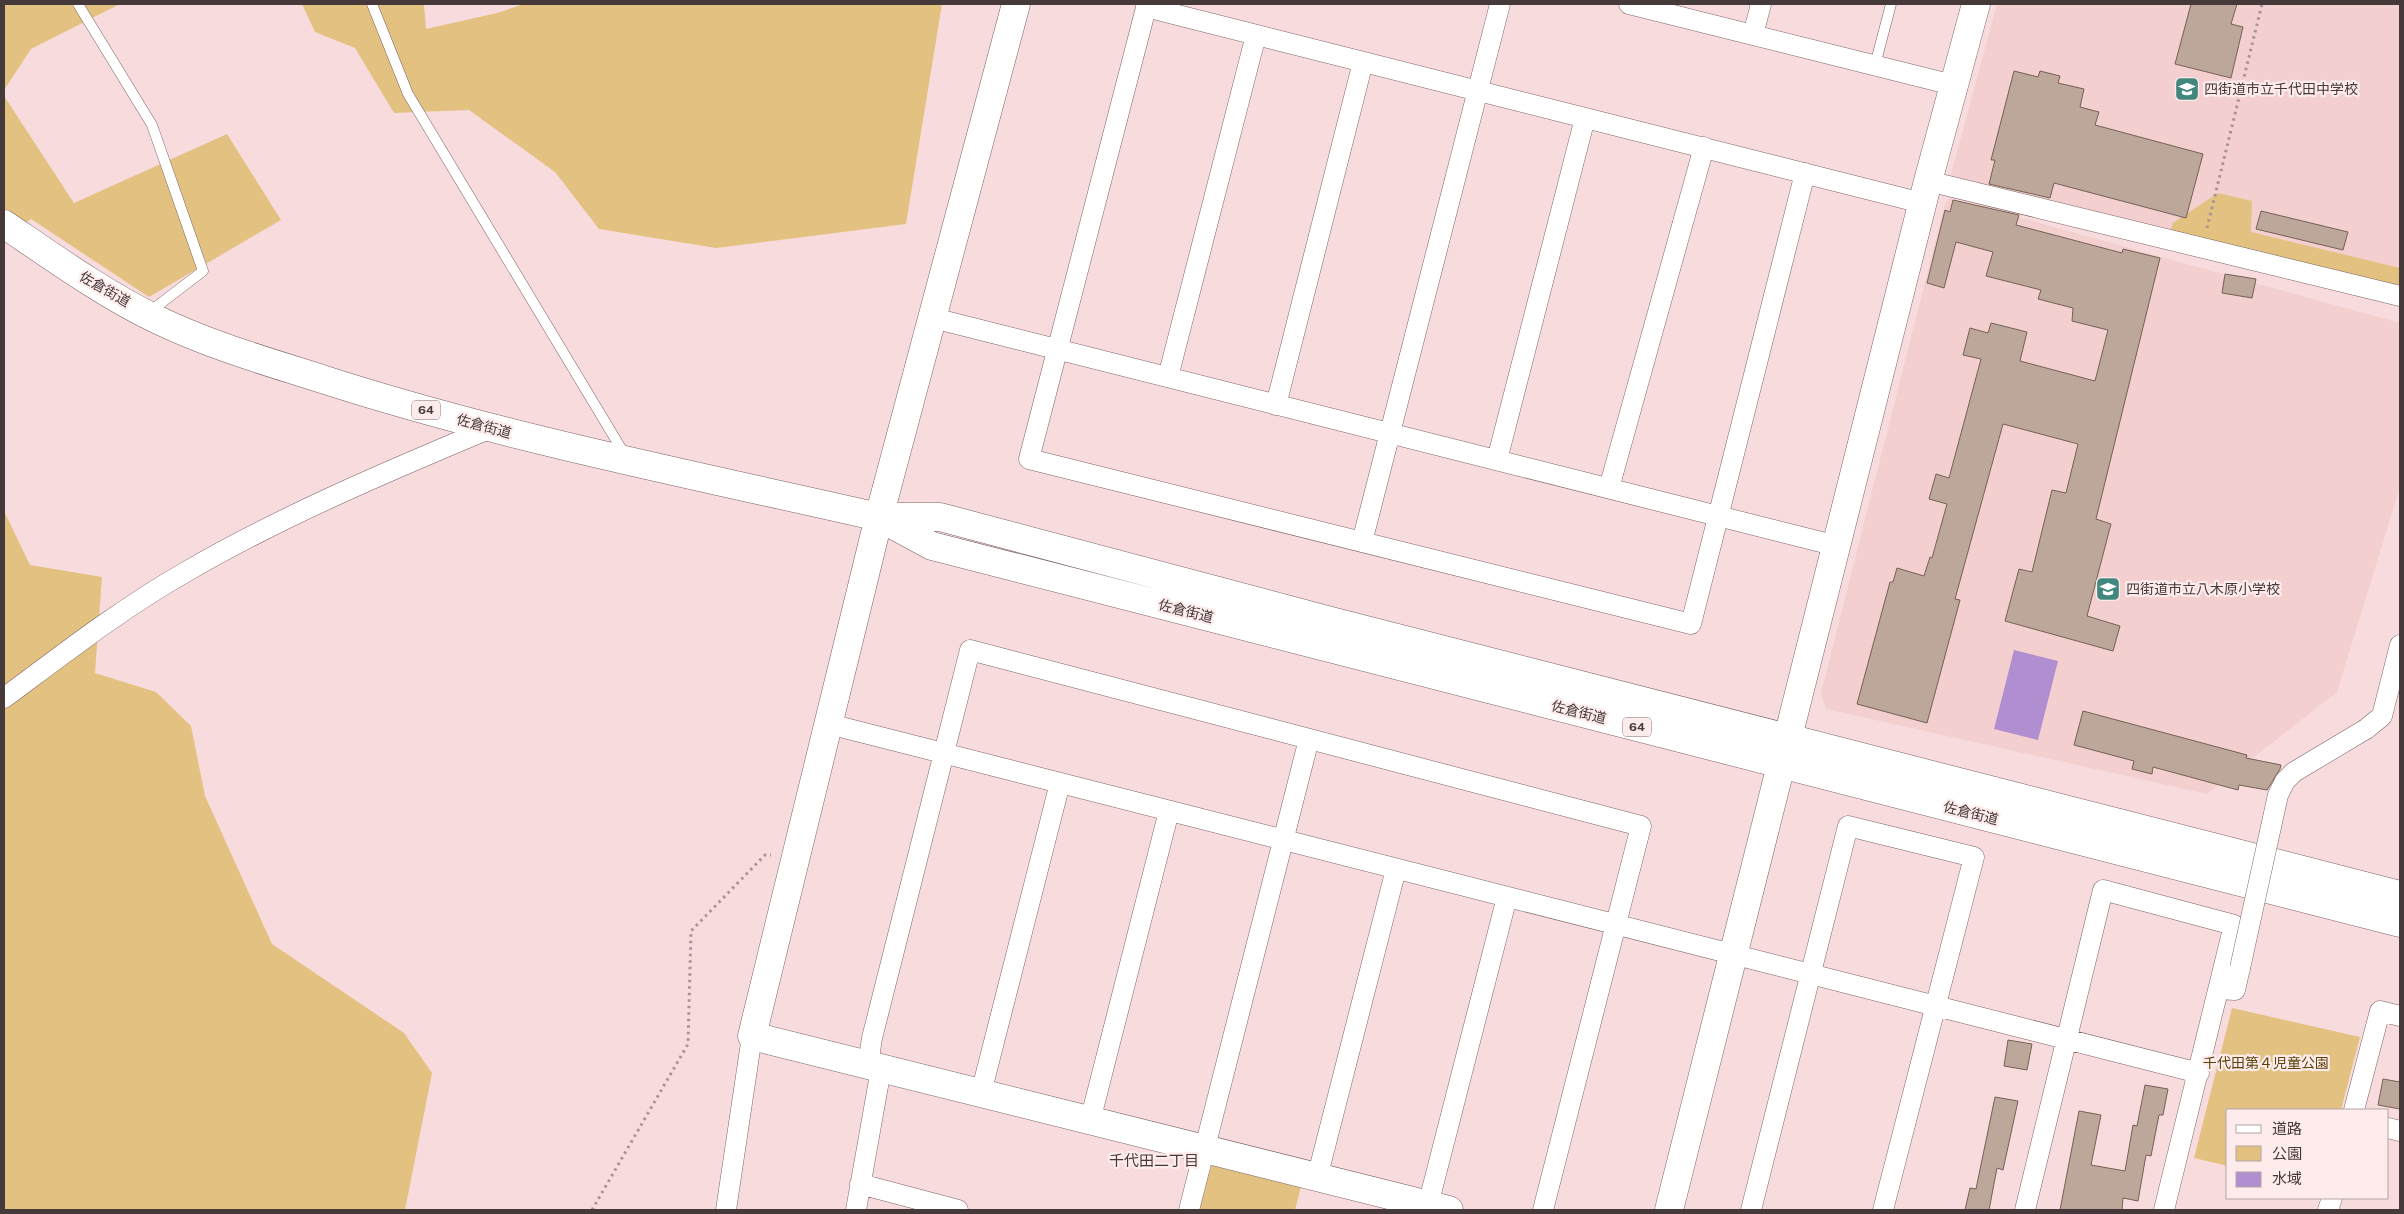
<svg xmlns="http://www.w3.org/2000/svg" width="2404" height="1214" viewBox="0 0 2404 1214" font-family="'Public Sans','Noto Sans JP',sans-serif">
<rect width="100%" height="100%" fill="#f8dcdd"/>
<!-- built -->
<path fill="#f4cfd0" d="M1997,4H2400V282L1957,183L1951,174Z
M1949,198L2400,323V487L2337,692L2207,794L1826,709L1821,693L1945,203Z"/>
<!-- green -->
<path fill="#e3c180" d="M4,4H120L31,49L4,90Z
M302,4H424L426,29L497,13L524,4H942L906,224L716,248L599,229L555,172L469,110L394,113L355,48L315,32Z
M4,96L74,203L227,134L281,220L149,297L31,219L4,240Z
M2218,193L2252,201L2251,232L2400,268V289L2170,233L2173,223Z
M4,511L30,565L102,577L95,673L156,692L191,726L205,796L272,944L404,1033L432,1073L405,1210H7L4,1208Z
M2232,1008L2360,1037L2341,1110H2228V1166L2194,1158Z
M1212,1164L1301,1187L1295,1210H1199Z"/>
<!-- water -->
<path fill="#b08ecf" d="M2014,650L2058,661L2038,740L1994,729Z"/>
<!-- building -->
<path fill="#bda69a" stroke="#756055" d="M2191,4H2237L2231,24L2243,27L2231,78L2175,64Z
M2014,71L2038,77L2040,71L2060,76L2058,83L2084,89L2080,107L2099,112L2095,125L2203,154L2186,218L2054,183L2050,198L1989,184L1995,160H1991Z
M1953,200L2019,215L2016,225L2122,253L2123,249L2160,258L2096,519L2111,524L2087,616L2120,626L2113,651L2005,621L2019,569L2032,572L2052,490L2066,493L2078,444L2003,424L1955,599L1960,600L1927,723L1857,704L1890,582H1893L1897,568L1924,576L1930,557L1932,558L1947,504L1929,499L1936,474L1949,478L1981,359L1963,355L1970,328L1988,333L1991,323L2027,332L2020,361L2095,381L2108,330L2072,321L2073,308L2038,299L2041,290L1986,276L1993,252L1956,242L1944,288L1927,283L1945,210L1950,212Z
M2261,211L2348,232L2343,250L2256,229Z
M2225,274L2256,279L2252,298L2222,293Z
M2083,711L2247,755L2246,758L2281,765L2280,769L2267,790L2239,785L2238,790L2153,767L2152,774L2132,769L2134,761L2074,745Z
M2008,1040L2032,1044L2027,1070L2004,1066Z
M2383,1079L2400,1082V1109L2378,1105Z
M2145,1085L2168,1089L2163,1115H2159L2151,1156L2146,1155L2138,1201L2123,1198L2122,1210H2060L2079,1111L2101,1115L2091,1165L2125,1171L2133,1125L2137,1126Z
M1995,1097L2018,1101L2003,1170L1997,1168L1989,1210H1965L1970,1188L1976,1189Z"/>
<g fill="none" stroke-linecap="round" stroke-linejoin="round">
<defs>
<path id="lane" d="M78,4L152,125L203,271L148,313
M372,4L408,94L625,455
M1875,65L1891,4"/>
<path id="street" d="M1147,4L1029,459L1691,624L1805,173
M1629,4L1953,85
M1146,7L1922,203
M1753,35L1761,4
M1928,181L2400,296
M933,318L1837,546
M1168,377L1256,35
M1276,405L1363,62
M1497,460L1585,118
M1609,488L1704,147
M1362,542L1500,4
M4,698C62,655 121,609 184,573C282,516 386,472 491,428
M829,724L2199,1073
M2366,729L2382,716L2400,645
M2219,989L2235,990L2240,968
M868,1065L872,1038L970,650L1641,826L1543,1210
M981,1093L1060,783
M2354,1110L2380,1011L2400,1016
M1090,1121L1169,811
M2388,1128L2400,1131
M1317,1178L1396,869
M860,1184L958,1210
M1428,1205L1507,897
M726,1210L752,1036
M856,1210L881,1069
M1189,1210L1309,739
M1751,1210L1848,826L1974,857L1883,1210
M2025,1210L2103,890L2234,925L2164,1210
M2328,1210L2332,1198"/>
<path id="secondary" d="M1016,4L879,517L752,1036L1449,1210
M1669,1210L1928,181L1976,4"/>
<path id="primary" d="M4,224C54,258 104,294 158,320C212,346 269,362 325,380C506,438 694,475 879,517H940L1331,621L2400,895
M882,519L932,546L2400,923"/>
</defs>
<!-- lane casing -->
<use href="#lane" stroke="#7b6364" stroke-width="11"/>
<!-- street casing -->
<use href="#street" stroke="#7b6364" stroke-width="21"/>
<!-- secondary casing -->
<use href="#secondary" stroke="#7b6364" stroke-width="29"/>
<!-- primary casing -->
<use href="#primary" stroke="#7b6364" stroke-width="29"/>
<!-- path -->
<path stroke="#a89394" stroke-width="3" stroke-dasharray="2.5 4" stroke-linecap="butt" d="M2207,228L2262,4
M592,1210L688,1044L691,931L765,855H771"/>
<!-- lane -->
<use href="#lane" stroke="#fff" stroke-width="10"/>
<!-- street -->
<use href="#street" stroke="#fff" stroke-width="20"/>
<!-- secondary -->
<use href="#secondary" stroke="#fff" stroke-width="28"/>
<!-- primary -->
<use href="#primary" stroke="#fff" stroke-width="28"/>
<defs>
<path id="street-bridge" d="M2240,968L2278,795L2285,781L2294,772L2366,729"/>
</defs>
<!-- street-bridge casing -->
<use href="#street-bridge" stroke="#7b6364" stroke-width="21" stroke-linecap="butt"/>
<!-- street-bridge -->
<use href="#street-bridge" stroke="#fff" stroke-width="20"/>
</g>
<!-- icons -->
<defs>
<symbol id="school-square" viewBox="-11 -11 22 22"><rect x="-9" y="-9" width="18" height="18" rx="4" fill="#42877d" stroke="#feeced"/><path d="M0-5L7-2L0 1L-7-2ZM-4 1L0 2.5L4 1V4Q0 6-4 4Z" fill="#fff"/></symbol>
</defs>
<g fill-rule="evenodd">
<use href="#school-square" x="2173" y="75" width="28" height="28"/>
<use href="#school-square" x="2094" y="575" width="28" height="28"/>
</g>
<g text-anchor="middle" stroke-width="4.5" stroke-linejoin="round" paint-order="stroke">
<!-- shield labels -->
<g fill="#feeced" stroke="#7c6f70" stroke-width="1">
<rect x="412" y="400.5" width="28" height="19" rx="4"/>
<rect x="1623" y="717.5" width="28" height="19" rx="4"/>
</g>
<g font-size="12" font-weight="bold" fill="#45393a">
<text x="426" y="414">64</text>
<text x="1637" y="731">64</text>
</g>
<!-- poi labels -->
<g font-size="14" fill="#45393a" stroke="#feeced" text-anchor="start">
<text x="2204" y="94">四街道市立千代田中学校</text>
<text x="2126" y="594">四街道市立八木原小学校</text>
</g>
<!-- street labels -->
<g font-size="14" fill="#45393a" stroke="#feeced">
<text transform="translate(105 289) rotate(30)" y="5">佐倉街道</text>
<text transform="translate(484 426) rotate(15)" y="5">佐倉街道</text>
<text transform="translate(1186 611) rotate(14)" y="5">佐倉街道</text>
<text transform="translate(1579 712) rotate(14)" y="5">佐倉街道</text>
<text transform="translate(1971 813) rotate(14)" y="5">佐倉街道</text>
</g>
<!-- park labels -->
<g font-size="14" fill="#5d4309" stroke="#feeced">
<text x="2266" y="1068">千代田第４児童公園</text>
</g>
<!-- neighbourhood labels -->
<g font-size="15" fill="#45393a" stroke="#feeced">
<text x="1154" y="1166">千代田二丁目</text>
</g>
</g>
<!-- border -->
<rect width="2404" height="1214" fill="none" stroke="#45393a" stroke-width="10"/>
<!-- legend -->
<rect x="2226" y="1109" width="162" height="90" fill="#feeced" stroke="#b4a4a5"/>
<rect x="2236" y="1125" width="25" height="8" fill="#ffffff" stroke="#b4a4a5"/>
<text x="2272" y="1134" font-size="15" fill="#45393a">道路</text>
<rect x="2236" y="1146" width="25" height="15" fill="#e3c180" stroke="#b4a4a5"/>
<text x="2272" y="1159" font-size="15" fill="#45393a">公園</text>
<rect x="2236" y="1172" width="25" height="15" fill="#b08ecf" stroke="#b4a4a5"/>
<text x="2272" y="1184" font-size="15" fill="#45393a">水域</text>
</svg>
